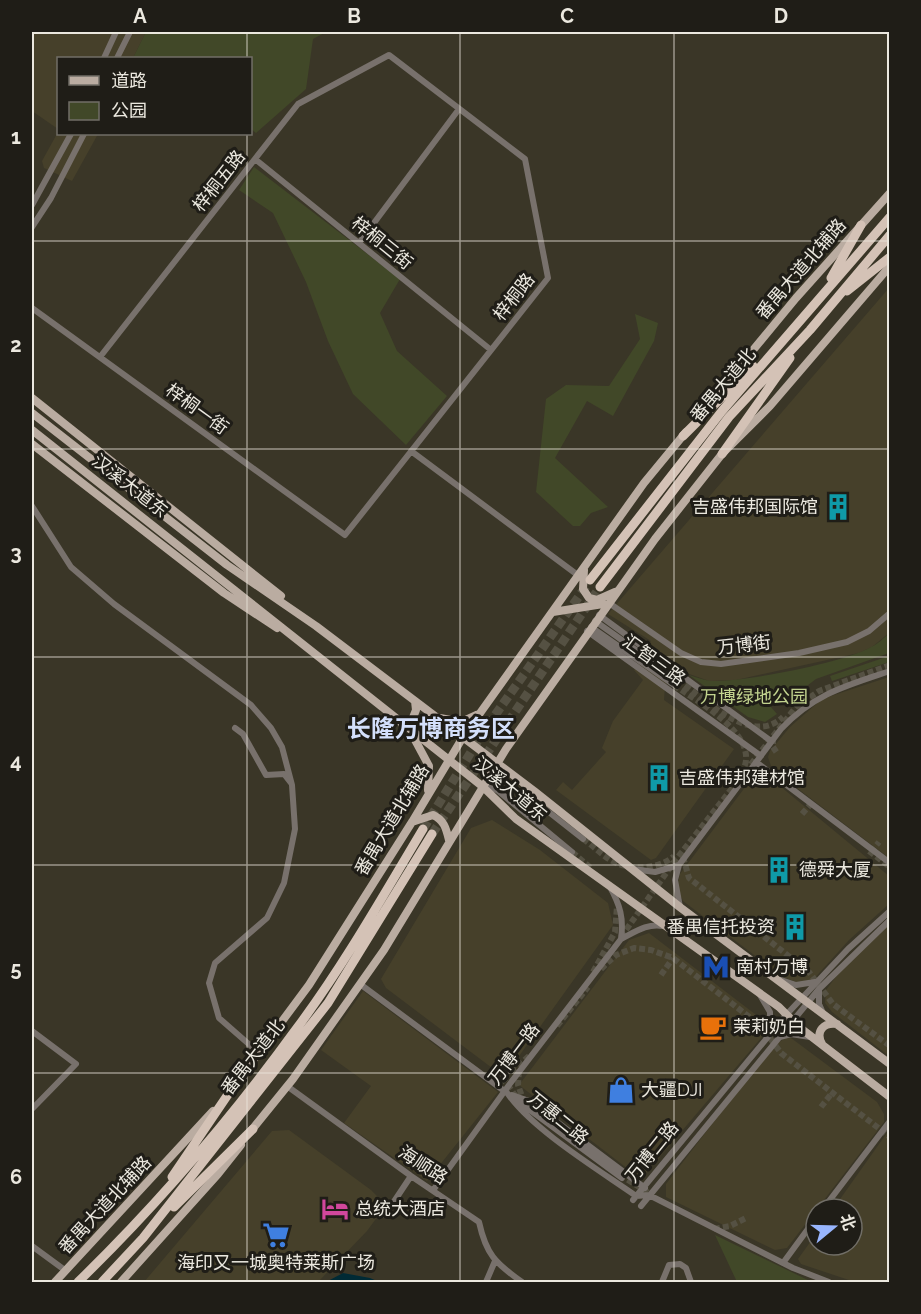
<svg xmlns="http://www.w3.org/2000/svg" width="921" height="1314" viewBox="0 0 921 1314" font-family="Raleway,'Noto Sans SC',sans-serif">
<rect width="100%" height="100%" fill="#3a3627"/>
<!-- built -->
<path fill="#46402a" d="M32,32H146L133,58H58V129L32,111Z
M58,132L98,134L72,181L44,168L42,161Z
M889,288V633L872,647L859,653L736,680L709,681L661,664L673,673L665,686L664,700L734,749L656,858L651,860L556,790L563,782L572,790L606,752L602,748L613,721L643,680L634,670L651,641L608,614Z
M889,677V858L772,769L768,757L770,751L790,727L822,699Z
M763,775L769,777L889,876V904L849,940L812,981L796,982L783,977L683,901L677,888L680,874L749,782Z
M492,820L540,850L608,903L613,925L504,1077L386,988L381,979L471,828Z
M889,923V1056L832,1012L825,1003L826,990L838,974Z
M649,933L768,1024L767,1031L641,1179L519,1085L629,940Z
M363,991L498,1092L427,1181L344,1123L371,1086L321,1050Z
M786,1038H791L877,1102L884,1114V1122L787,1248L775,1250L666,1197V1184L772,1046Z
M289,1130L371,1190L386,1205L367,1231L318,1282H144L272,1131Z
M889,1130V1280L852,1281L801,1264L798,1259L816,1234V1245H852V1209H833Z"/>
<!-- green -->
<path fill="#414828" d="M146,32H326L313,39L306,89L256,133L251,129L250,58H133Z
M254,167L400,279L380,313L397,351L447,396L406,445L353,394L328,341L306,282L273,213L239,190Z
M635,314L658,323L654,341L613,416L587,401L555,458L608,507L591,513L580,526H573L536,492L546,399L566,385L609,386L640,339Z
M889,633V653L816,679L791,698L777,697L771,707L777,714L765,722L748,717L689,675C696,677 704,680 711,681C743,682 844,663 871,647C878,644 884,638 889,633Z
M889,656V662L832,681L830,676Z
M715,1235L812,1282H737Z"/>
<!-- water -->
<path fill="#002a35" d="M343,1273L370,1278L379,1282H326Z"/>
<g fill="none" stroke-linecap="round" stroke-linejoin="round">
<!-- minor-tunnel -->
<path stroke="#555143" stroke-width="6" stroke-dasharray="6 3" stroke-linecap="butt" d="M678,680C705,699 751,747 783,717
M674,685C696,701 761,735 743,770
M773,738V747L777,753
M802,814L810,805
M583,839C594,846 606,860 619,864C635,870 662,868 674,856
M869,851L890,867
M572,852L592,869
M871,852L879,842
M683,857L689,878L809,972L833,1004L890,1046
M621,937L674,862L796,707L819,691L890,665
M601,969L616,955L634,948L651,950L673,958L761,1026L781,1053L890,1137
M593,972L615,932L617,906
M661,975L673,958
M557,1026L588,987
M495,1066L506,1073L516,1068L530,1055
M497,1070L517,1098
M519,1071L518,1085L524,1102
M821,1107L832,1093
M620,1175L652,1195
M714,1229L730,1226L746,1218"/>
<!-- highway-tunnel -->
<path stroke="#555143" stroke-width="9" stroke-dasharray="9 4.5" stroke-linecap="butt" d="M423,829L486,728L587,585
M432,834L600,587"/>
<!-- minor -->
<path stroke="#78716c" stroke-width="6" d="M104,58L116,32
M117,58L130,32
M255,159L491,350
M32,205L71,134
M32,227L51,198L84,134
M359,243L459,109
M32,308L345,535L548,278L525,159L389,55L298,104L100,357
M411,451L579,576
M32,506L71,567L114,604L251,705L271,728L282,747L292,785L295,829L284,883L267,918L215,963L209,983L219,1018L259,1053
M609,603L681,653L701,662L721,664L799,653L847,642L869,631L890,613
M599,615L771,741
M595,621L678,680
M591,627L674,685
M587,631L761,756
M235,728L243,734L266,775L284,774L291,783
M756,762L890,863
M524,785L536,802L583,839
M483,786L497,790L572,852
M633,869L655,872L679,865
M610,887C620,905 624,918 621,939
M680,907L675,880L679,865L781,729C814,694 845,686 890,671
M781,980L796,985L815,982
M360,984L507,1093
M819,990V1004L823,1013
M760,995L770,1012V1033
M32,1031L76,1064L32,1109
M780,1037L791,1034L810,1037
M287,1086L411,1176L479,1222C486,1254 495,1263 522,1282
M508,1094C533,1130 599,1170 636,1196L649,1195L793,1268L829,1282
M512,1095L529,1101L645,1188
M515,1099L622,1178
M434,1189L509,1085L621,939C635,932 647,923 663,926
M633,1200L786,1015L848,949L890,911
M641,1206L819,989L890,920
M823,1209L890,1121
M385,1215L411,1176
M32,1246L66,1271
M783,1263L816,1218
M486,1282L495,1261
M662,1282L669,1265L680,1264L686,1268L691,1282"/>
<!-- major -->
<path stroke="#baaca1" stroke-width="8" d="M32,398L281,596
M32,413L227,565L316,626L534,791L681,908L890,1064
M701,413L796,298L890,193
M32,430L482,786L516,819L779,1007L799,1027L890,1097
M32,444L224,593L277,628
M584,570L583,589L589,598L597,600L615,592
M553,612L603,604
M440,718L461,722L476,715
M402,724L412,720L416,710L415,701
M414,738L429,766L428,790
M412,822L433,815C444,820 446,828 449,840
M822,1044C815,1031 824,1022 837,1024
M228,1094L309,985L412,822L463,737L644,483L686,432
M250,1132L293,1079L384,950L506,749L655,539L722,454L770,406L890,266
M55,1282L213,1111
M121,1282L218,1174L241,1145"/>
<!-- highway -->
<path stroke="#d4c2b6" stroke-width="9" d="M831,278L861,225
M847,291L890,257
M683,436L753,366
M722,454L790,358
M590,580L722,411L890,217
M600,587L729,417L810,330L890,235
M172,1177L231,1090
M174,1207L253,1129
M78,1282C158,1204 231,1119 297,1028C344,965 383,896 423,829
M102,1282L143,1238L328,1003L432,834"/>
</g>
<!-- grid -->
<path fill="none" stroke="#ebe8df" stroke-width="1.5" stroke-opacity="0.55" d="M247,32V58M460,32V1282M674,32V1282M247,134V1282M32,241H890M32,449H890M32,657H890M32,865H890M32,1073H890"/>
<!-- icons -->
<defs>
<symbol id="building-bare" viewBox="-9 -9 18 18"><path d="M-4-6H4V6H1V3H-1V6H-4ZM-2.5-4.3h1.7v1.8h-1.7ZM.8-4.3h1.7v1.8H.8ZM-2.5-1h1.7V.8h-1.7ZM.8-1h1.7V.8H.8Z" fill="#0f9aa8" stroke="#1f1d17" stroke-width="2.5" paint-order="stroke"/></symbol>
<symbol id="metro-bare" viewBox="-9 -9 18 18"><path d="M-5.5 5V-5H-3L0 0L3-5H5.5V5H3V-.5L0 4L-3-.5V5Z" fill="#1a4fb4" stroke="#1f1d17" stroke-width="2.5" paint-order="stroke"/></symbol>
<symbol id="cafe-bare" viewBox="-9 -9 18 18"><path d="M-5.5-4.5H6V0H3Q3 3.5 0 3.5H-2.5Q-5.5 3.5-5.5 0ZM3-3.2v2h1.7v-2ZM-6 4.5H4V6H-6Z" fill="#e8710a" stroke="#1f1d17" stroke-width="2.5" paint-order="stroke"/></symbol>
<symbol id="shop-bare" viewBox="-9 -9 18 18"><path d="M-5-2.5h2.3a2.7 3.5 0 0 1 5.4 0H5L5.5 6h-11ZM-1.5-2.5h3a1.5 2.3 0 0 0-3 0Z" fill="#3f7fe0" stroke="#1f1d17" stroke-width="2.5" paint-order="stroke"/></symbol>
<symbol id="hotel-bare" viewBox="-9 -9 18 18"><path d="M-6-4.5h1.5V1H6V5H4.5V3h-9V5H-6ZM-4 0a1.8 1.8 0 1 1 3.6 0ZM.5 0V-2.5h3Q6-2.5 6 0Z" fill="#d1479c" stroke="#1f1d17" stroke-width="2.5" paint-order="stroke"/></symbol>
<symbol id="supermarket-bare" viewBox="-9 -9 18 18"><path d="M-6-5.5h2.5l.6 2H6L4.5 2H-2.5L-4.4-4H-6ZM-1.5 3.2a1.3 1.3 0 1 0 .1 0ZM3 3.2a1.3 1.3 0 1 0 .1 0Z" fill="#3f7fe0" stroke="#1f1d17" stroke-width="2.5" paint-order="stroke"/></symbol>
</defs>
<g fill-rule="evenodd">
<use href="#building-bare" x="819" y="488" width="38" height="38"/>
<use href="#building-bare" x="640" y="759" width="38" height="38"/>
<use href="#building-bare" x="760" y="851" width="38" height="38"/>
<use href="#building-bare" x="776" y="908" width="38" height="38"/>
<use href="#metro-bare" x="697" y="948" width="38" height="38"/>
<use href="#cafe-bare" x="694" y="1008" width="38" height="38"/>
<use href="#shop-bare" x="602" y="1071" width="38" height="38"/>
<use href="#hotel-bare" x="316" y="1190" width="38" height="38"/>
<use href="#supermarket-bare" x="257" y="1216" width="38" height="38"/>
</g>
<g text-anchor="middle" stroke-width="6" stroke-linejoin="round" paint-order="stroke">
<!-- street labels -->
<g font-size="18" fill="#ebe8df" stroke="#1f1d17">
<text transform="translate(219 181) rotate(-52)" y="6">梓桐五路</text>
<text transform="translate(382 243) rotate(39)" y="6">梓桐三街</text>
<text transform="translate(801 269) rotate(-49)" y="6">番禺大道北辅路</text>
<text transform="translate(514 297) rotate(-52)" y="6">梓桐路</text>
<text transform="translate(723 385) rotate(-50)" y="6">番禺大道北</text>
<text transform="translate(197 409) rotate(36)" y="6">梓桐一街</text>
<text transform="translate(130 486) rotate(38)" y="6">汉溪大道东</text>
<text transform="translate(744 645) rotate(-6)" y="6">万博街</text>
<text transform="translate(654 660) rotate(36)" y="6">汇智三路</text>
<text transform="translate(510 789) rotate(40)" y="6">汉溪大道东</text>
<text transform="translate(392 820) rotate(-59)" y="6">番禺大道北辅路</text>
<text transform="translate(514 1054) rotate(-53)" y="6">万博一路</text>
<text transform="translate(253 1057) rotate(-52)" y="6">番禺大道北</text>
<text transform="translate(558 1118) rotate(39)" y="6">万惠二路</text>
<text transform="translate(652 1152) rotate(-51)" y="6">万博二路</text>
<text transform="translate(423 1165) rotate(33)" y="6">海顺路</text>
<text transform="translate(105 1205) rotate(-47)" y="6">番禺大道北辅路</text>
</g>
<!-- poi labels -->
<g font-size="18" fill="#ebe8df" stroke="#1f1d17" text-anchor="start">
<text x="818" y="513" text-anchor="end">吉盛伟邦国际馆</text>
<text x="679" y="784">吉盛伟邦建材馆</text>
<text x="799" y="876">德舜大厦</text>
<text x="775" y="933" text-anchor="end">番禺信托投资</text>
<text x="736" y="973">南村万博</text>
<text x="733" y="1033">茉莉奶白</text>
<text x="641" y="1096">大疆DJI</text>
<text x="355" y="1215">总统大酒店</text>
<text x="276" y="1269" text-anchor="middle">海印又一城奥特莱斯广场</text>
</g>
<!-- park labels -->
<g font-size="18" fill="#c2d38e" stroke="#1f1d17">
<text x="754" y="703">万博绿地公园</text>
</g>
<!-- district labels -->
<g font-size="24" font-weight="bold" fill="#d3dffb" stroke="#1f1d17">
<text x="431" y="737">长隆万博商务区</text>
</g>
</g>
<!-- border -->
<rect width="921" height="1314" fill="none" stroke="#1f1d17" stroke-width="66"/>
<!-- legend -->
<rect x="57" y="57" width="195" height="78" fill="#1f1d17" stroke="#716e67" stroke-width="1.5"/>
<rect x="69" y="76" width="30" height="9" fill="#baaca1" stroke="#716e67" stroke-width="1.5"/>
<text x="111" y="87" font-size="18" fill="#ebe8df">道路</text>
<rect x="69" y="102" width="30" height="18" fill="#414828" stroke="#716e67" stroke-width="1.5"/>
<text x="111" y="117" font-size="18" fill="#ebe8df">公园</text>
<!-- north arrow -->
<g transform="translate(834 1227) rotate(71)"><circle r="28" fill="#1f1d17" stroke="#716e67" stroke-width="1.5"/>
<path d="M0-4.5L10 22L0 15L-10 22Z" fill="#98b5fd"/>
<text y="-9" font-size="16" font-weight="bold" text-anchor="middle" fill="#ebe8df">北</text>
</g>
<rect x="33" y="33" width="855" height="1248" fill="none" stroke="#ebe8df" stroke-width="2"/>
<g font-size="20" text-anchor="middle" font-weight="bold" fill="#ebe8df">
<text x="140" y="23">A</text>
<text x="354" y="23">B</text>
<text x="567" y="23">C</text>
<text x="781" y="23">D</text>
<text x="16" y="144">1</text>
<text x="16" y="352">2</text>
<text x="16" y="560">3</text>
<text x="16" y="768">4</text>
<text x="16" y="976">5</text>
<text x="16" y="1184">6</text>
</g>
</svg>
